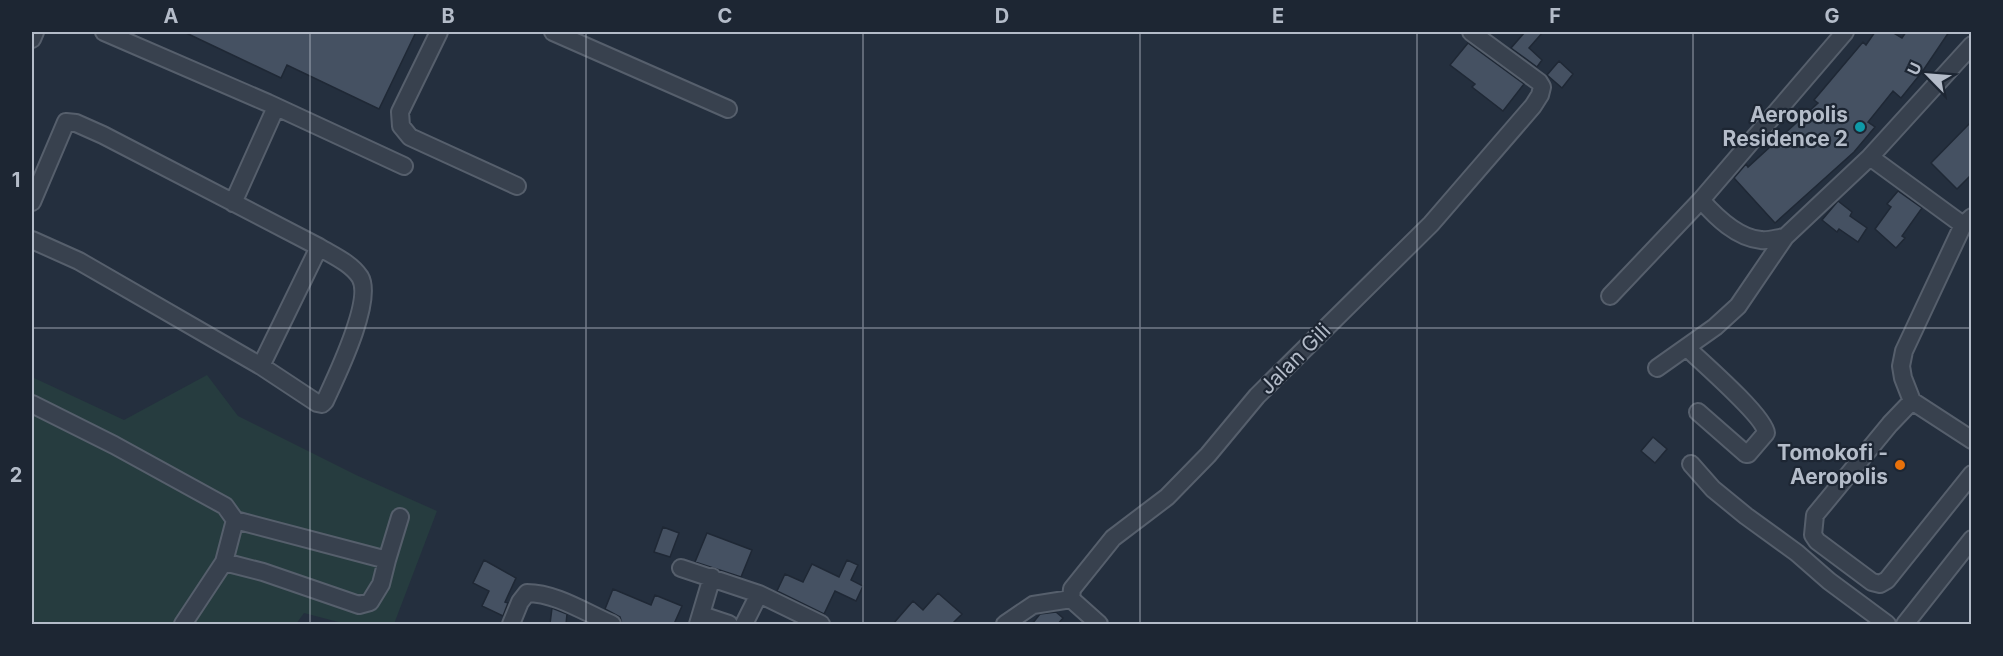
<svg xmlns="http://www.w3.org/2000/svg" width="2003" height="656" viewBox="0 0 2003 656" font-family="Inter,sans-serif">
<rect width="100%" height="100%" fill="#242f3e"/>
<!-- green -->
<path fill="#263c3f" d="M207,375L238,416L356,475L437,511L394,624H346L304,613L296,624H32V377L124,420Z"/>
<!-- building -->
<path fill="#455162" stroke="#1f2835" stroke-width="1.5" d="M184,32H416L379,109L287,65L281,78Z
M1525,32H1543L1529,48L1542,60L1537,67L1511,48Z
M1875,32H1892L1902,38L1906,32H1949L1922,72L1901,98L1893,91L1868,122L1875,127L1854,152L1775,223L1734,178L1746,164L1748,167L1818,103L1814,100L1863,42L1866,45Z
M1468,43L1524,84L1503,111L1472,87L1475,84L1450,65Z
M1559,61L1573,74L1562,88L1547,75Z
M1971,122V175L1957,189L1931,163Z
M1898,191L1922,208L1902,236L1905,238L1896,248L1875,229L1891,207L1887,204Z
M1838,201L1852,212L1850,216L1867,228L1858,242L1839,229L1837,232L1822,220Z
M1653,437L1667,449L1655,463L1641,451Z
M663,527L679,533L670,557L654,552Z
M707,533L752,550L741,577L695,562Z
M484,560L516,578L505,602L508,603L503,616L482,606L489,591L473,583Z
M847,560L858,565L851,580L863,586L856,601L835,591L824,614L777,591L785,574L803,582L812,564L839,577Z
M613,589L651,605L655,595L682,606L674,624H622L620,617L605,609Z
M938,593L962,614L952,624H893L913,601L923,610Z
M552,608L567,614L566,624H550Z
M1056,612L1063,618L1058,624H1032L1040,614Z"/>
<g fill="none" stroke-linecap="round" stroke-linejoin="round">
<defs>
<path id="minor" d="M104,32L268,103L404,166
M439,32L400,112L401,126L410,137L517,186
M553,32L728,109
M32,39L35,32
M1870,157L1972,45
M32,202L66,122L76,123L103,135L319,247C332,255 351,263 360,277C374,300 336,377 325,401L322,404L317,403L261,366L79,261L32,240
M233,203L276,107
M1972,217L1963,225L1904,351L1901,366L1903,378L1912,401L1972,440
M1785,237C1777,238 1768,241 1761,240C1737,238 1716,217 1701,200L1845,32
M1610,296L1701,200
M1687,348C1702,362 1765,417 1766,433L1748,454H1746L1698,412
M261,366L319,247
M1657,368L1715,327L1738,306L1785,237L1870,157L1963,225
M1912,401L1890,424L1815,515L1813,535L1817,541L1872,582L1880,584L1887,580L1972,474
M32,404L114,445L225,506L235,520L224,562L183,624
M1691,464L1713,489L1746,516L1797,553L1829,581L1887,624
M387,560L400,517
M224,562L263,572L359,605L370,602L381,584L387,560L235,520
M681,568L759,594L821,624
M1071,599L1072,589L1113,538L1167,497L1208,455L1257,396L1431,224L1533,106L1540,95L1542,87L1539,82L1471,32
M1071,599L1099,624
M702,615L729,624
M511,624L520,602L527,593C556,593 586,613 612,624
M698,624L712,577
M744,624L759,594
M1005,624L1033,605L1071,599
M1905,624L1972,539"/>
</defs>
<!-- minor casing -->
<use href="#minor" stroke="#565f6c" stroke-width="20"/>
<!-- minor -->
<use href="#minor" stroke="#38414e" stroke-width="16"/>
</g>
<!-- grid -->
<path fill="none" stroke="#b4bcc9" stroke-width="1.5" stroke-opacity="0.55" d="M310,32V624M586,32V624M863,32V624M1140,32V624M1417,32V624M1693,32V624M32,328H1972"/>
<!-- markers -->
<circle fill="#0f9aa8" stroke="#1d2633" stroke-width="2" cx="1860" cy="127" r="6"/>
<circle fill="#e8710a" stroke="#1d2633" stroke-width="2" cx="1900" cy="465" r="6"/>
<g text-anchor="middle" stroke-width="4.5" stroke-linejoin="round" paint-order="stroke">
<!-- poi labels -->
<g font-size="21" font-weight="bold" fill="#b4bcc9" stroke="#1d2633" text-anchor="end">
<text x="1848" y="122">Aeropolis<tspan x="1848" dy="24">Residence 2</tspan></text>
<text x="1888" y="460">Tomokofi -<tspan x="1888" dy="24">Aeropolis</tspan></text>
</g>
<!-- street labels -->
<g font-size="21" fill="#b4bcc9" stroke="#1d2633">
<text transform="translate(1295 359) rotate(-45)" y="7">Jalan Gili</text>
</g>
</g>
<!-- border -->
<rect width="2003" height="656" fill="none" stroke="#1d2633" stroke-width="66"/>
<!-- north arrow -->
<g transform="translate(1928 75) rotate(295)" stroke="#1d2633" stroke-width="4.5" paint-order="stroke">
<path d="M0-4.5L10 22L0 15L-10 22Z" fill="#b4bcc9"/>
<text y="-9" font-size="16" font-weight="bold" text-anchor="middle" fill="#b4bcc9">U</text>
</g>
<rect x="33" y="33" width="1937" height="590" fill="none" stroke="#b4bcc9" stroke-width="2"/>
<g font-size="20" text-anchor="middle" font-weight="bold" fill="#b4bcc9">
<text x="171" y="23">A</text>
<text x="448" y="23">B</text>
<text x="725" y="23">C</text>
<text x="1002" y="23">D</text>
<text x="1278" y="23">E</text>
<text x="1555" y="23">F</text>
<text x="1832" y="23">G</text>
<text x="16" y="187">1</text>
<text x="16" y="482">2</text>
</g>
</svg>
